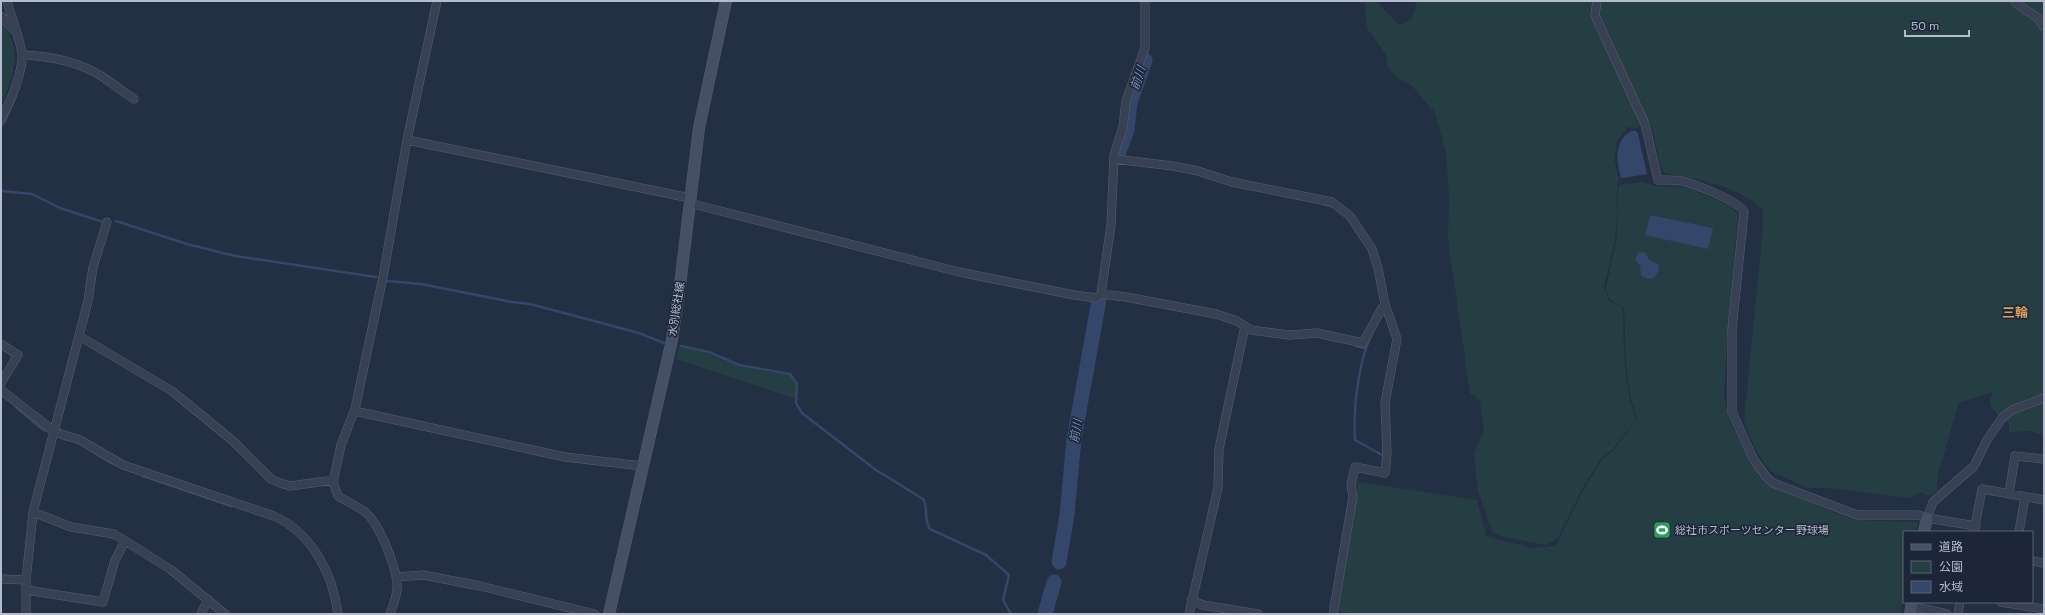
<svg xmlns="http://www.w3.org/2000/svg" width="2045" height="615" viewBox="0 0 2045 615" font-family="'Space Grotesk','Noto Sans JP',sans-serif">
<rect width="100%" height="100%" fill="#232f43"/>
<!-- green -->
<path fill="#253e44" d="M1365,1L1378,3L1399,25L1412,19L1417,1H2044V436L2031,431L2009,432V423C2003,418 1990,410 1990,402C1990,399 1992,395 1992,392L1959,403L1937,477V491L1929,496L1920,492L1909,498L1829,488H1808L1770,471L1755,449L1744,421L1762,239L1763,210C1738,185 1697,179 1664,173C1656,156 1656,137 1649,120L1636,128L1628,127L1617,141L1614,159L1619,179L1617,187V219L1615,239L1604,287L1609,301L1623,308C1624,345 1623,384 1636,419L1613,449L1600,460L1582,489L1558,538L1546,545L1500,536L1492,532L1478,491L1474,459L1475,451L1484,429L1480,400L1470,393L1448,239L1449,198L1446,153L1435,113L1412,86L1396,77L1388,68L1385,53L1367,28Z
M1,22C24,47 13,79 1,106Z
M1642,182L1656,186L1688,187L1731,207L1738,214L1727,341L1724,396L1730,421L1762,481L1770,486L1854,520L1918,522L1916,532H1904V595L1900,614H1356L1337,611L1358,482L1477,500L1487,537L1532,548L1556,546L1584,489L1601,461L1614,450L1637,418C1624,384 1626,344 1624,308C1613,302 1607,300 1606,288L1617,238L1618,188L1621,185Z
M679,347L703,352L741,367L790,375L796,383V399L676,359Z"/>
<!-- water -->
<path fill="#34466a" d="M1631,131H1636L1638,134L1647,174L1623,178H1621C1616,161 1614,141 1631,131Z
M1650,215L1713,228L1708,249L1645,235Z
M1639,252L1646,253L1649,260L1658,264L1659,270L1654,278L1648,279L1641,275L1640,266L1635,259Z"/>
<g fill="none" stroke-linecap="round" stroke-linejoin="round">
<!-- stream -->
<path stroke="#34466a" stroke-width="2.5" d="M1,126L5,121L16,96
M1,191L32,194L60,208L103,222
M1323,204L1334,207
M116,221L187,244L235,256L376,277
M387,281L421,284L512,302L530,304L639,333L664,343
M1371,336C1358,363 1353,410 1355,440L1384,456
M681,346L709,352L739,365L790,374L797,384L796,403L802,413L876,470L923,499C929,509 923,519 930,529L986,555L1009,575L1003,600L1011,614
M1356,346L1365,348
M16,407L42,429L67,440
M95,453L113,464
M143,476L231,506"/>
<!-- river -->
<path stroke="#34466a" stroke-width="15" d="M1118,154L1127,130L1130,103L1145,60
M1059,562L1067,515L1074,439L1099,300
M1045,614L1054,582"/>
<defs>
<path id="street" d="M1597,1L1595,15L1598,22L1645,124L1658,180C1667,180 1677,179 1686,182C1699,186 1740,202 1744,212L1732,329V412L1754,460L1767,478L1773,483L1857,515H1918L1927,518L1933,502L1974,466L1987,440L2002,418L2012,410L2044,398
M2015,1L2017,4L2038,18L2044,27
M1,16L15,31
M22,55C51,56 78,61 103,77C113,84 123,92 134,99
M1,117C10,105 23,71 22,55C22,44 10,14 7,1
M407,140L690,198
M1114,159L1173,166L1198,171L1232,182L1332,202L1350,216L1372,249L1378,268L1385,304L1397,339L1385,403L1387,454L1385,473L1355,467L1351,485L1353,497L1333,614
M689,203L959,272L1074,295L1096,298L1101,294L1126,297L1216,314L1237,321L1251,330L1290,335L1317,333L1363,343L1382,308
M1101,294L1111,225L1114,155L1123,127L1126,101L1145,48V1
M79,336L172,391L233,441L271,479L280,483L290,486L334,480
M1,344L18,355L1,383
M1,390L55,432L80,440L123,465L274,516C312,533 333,574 338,614
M355,409L359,412L565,457L642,466
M2009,494L2015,456L2044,459
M33,512L71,527L114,534L170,569L225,614
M1927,518L1976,526
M1974,532L1982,489L2044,500
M2019,532L2025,497
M2032,561L2044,563
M396,577L423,575L480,586L595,614
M1,579L26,580
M26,590L103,602L115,560L125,541
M1191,600L1203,605L1258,614
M2001,602L2044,609
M1911,606L1947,614
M26,614V580L33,512L88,301L93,267L107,222
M201,614L208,599
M390,614C393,606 396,598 397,590C399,573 383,535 373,521C366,509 349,503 338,496L333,482L341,445L355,409L383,277L407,140L437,1
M1189,614L1218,488L1219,449L1245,326
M1958,614L1960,602"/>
<path id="secondary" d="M1924,532L1927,518
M609,614L672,340L680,285L699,128L726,1
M1910,614L1912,602"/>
</defs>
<!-- street casing -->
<use href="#street" stroke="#565f70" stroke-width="9"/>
<!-- secondary casing -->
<use href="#secondary" stroke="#565f70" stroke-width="12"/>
<!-- street -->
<use href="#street" stroke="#384153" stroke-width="8"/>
<!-- secondary -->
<use href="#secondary" stroke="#454f66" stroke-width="11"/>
</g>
<!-- icons -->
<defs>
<symbol id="stadium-square" viewBox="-11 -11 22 22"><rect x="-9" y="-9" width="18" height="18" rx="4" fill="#2e9e5b" stroke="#1d2638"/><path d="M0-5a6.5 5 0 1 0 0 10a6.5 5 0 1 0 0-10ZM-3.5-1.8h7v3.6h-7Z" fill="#fff"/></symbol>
</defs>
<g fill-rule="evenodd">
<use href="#stadium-square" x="1652" y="520" width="20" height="20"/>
</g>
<g text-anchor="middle" stroke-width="3" stroke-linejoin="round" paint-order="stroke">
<!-- street labels -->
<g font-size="11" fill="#b5bccd" stroke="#1d2638">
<text transform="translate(676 309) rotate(-81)" y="4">水別総社線</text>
</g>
<!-- poi labels -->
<g font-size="11" fill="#b5bccd" stroke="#1d2638" text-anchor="start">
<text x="1675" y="534">総社市スポーツセンター野球場</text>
</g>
<!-- water labels -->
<g font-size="12" font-style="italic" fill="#7a8fb7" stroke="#1d2638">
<text transform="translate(1138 78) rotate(-71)" y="4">前川</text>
<text transform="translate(1076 431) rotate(-81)" y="4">前川</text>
</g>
<!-- quarter labels -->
<g font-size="13" font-weight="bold" fill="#e09f5d" stroke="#1d2638">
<text x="2015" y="317">三輪</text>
</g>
</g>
<!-- border -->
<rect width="2045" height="615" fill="none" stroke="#b5bccd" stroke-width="4"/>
<!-- legend -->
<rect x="1903" y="531" width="130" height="72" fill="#1d2638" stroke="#5a6274"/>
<rect x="1911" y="544" width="20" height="6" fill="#454f66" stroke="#5a6274"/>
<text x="1939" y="551" font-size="12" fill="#b5bccd">道路</text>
<rect x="1911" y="561" width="20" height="12" fill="#253e44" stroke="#5a6274"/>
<text x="1939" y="571" font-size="12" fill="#b5bccd">公園</text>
<rect x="1911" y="581" width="20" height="12" fill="#34466a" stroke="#5a6274"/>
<text x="1939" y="591" font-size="12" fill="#b5bccd">水域</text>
<!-- scale -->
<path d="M1905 30v6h64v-6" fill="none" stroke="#b5bccd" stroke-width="2"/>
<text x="1911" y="30" font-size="12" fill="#b5bccd" stroke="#1d2638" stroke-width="3" paint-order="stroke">50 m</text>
</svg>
